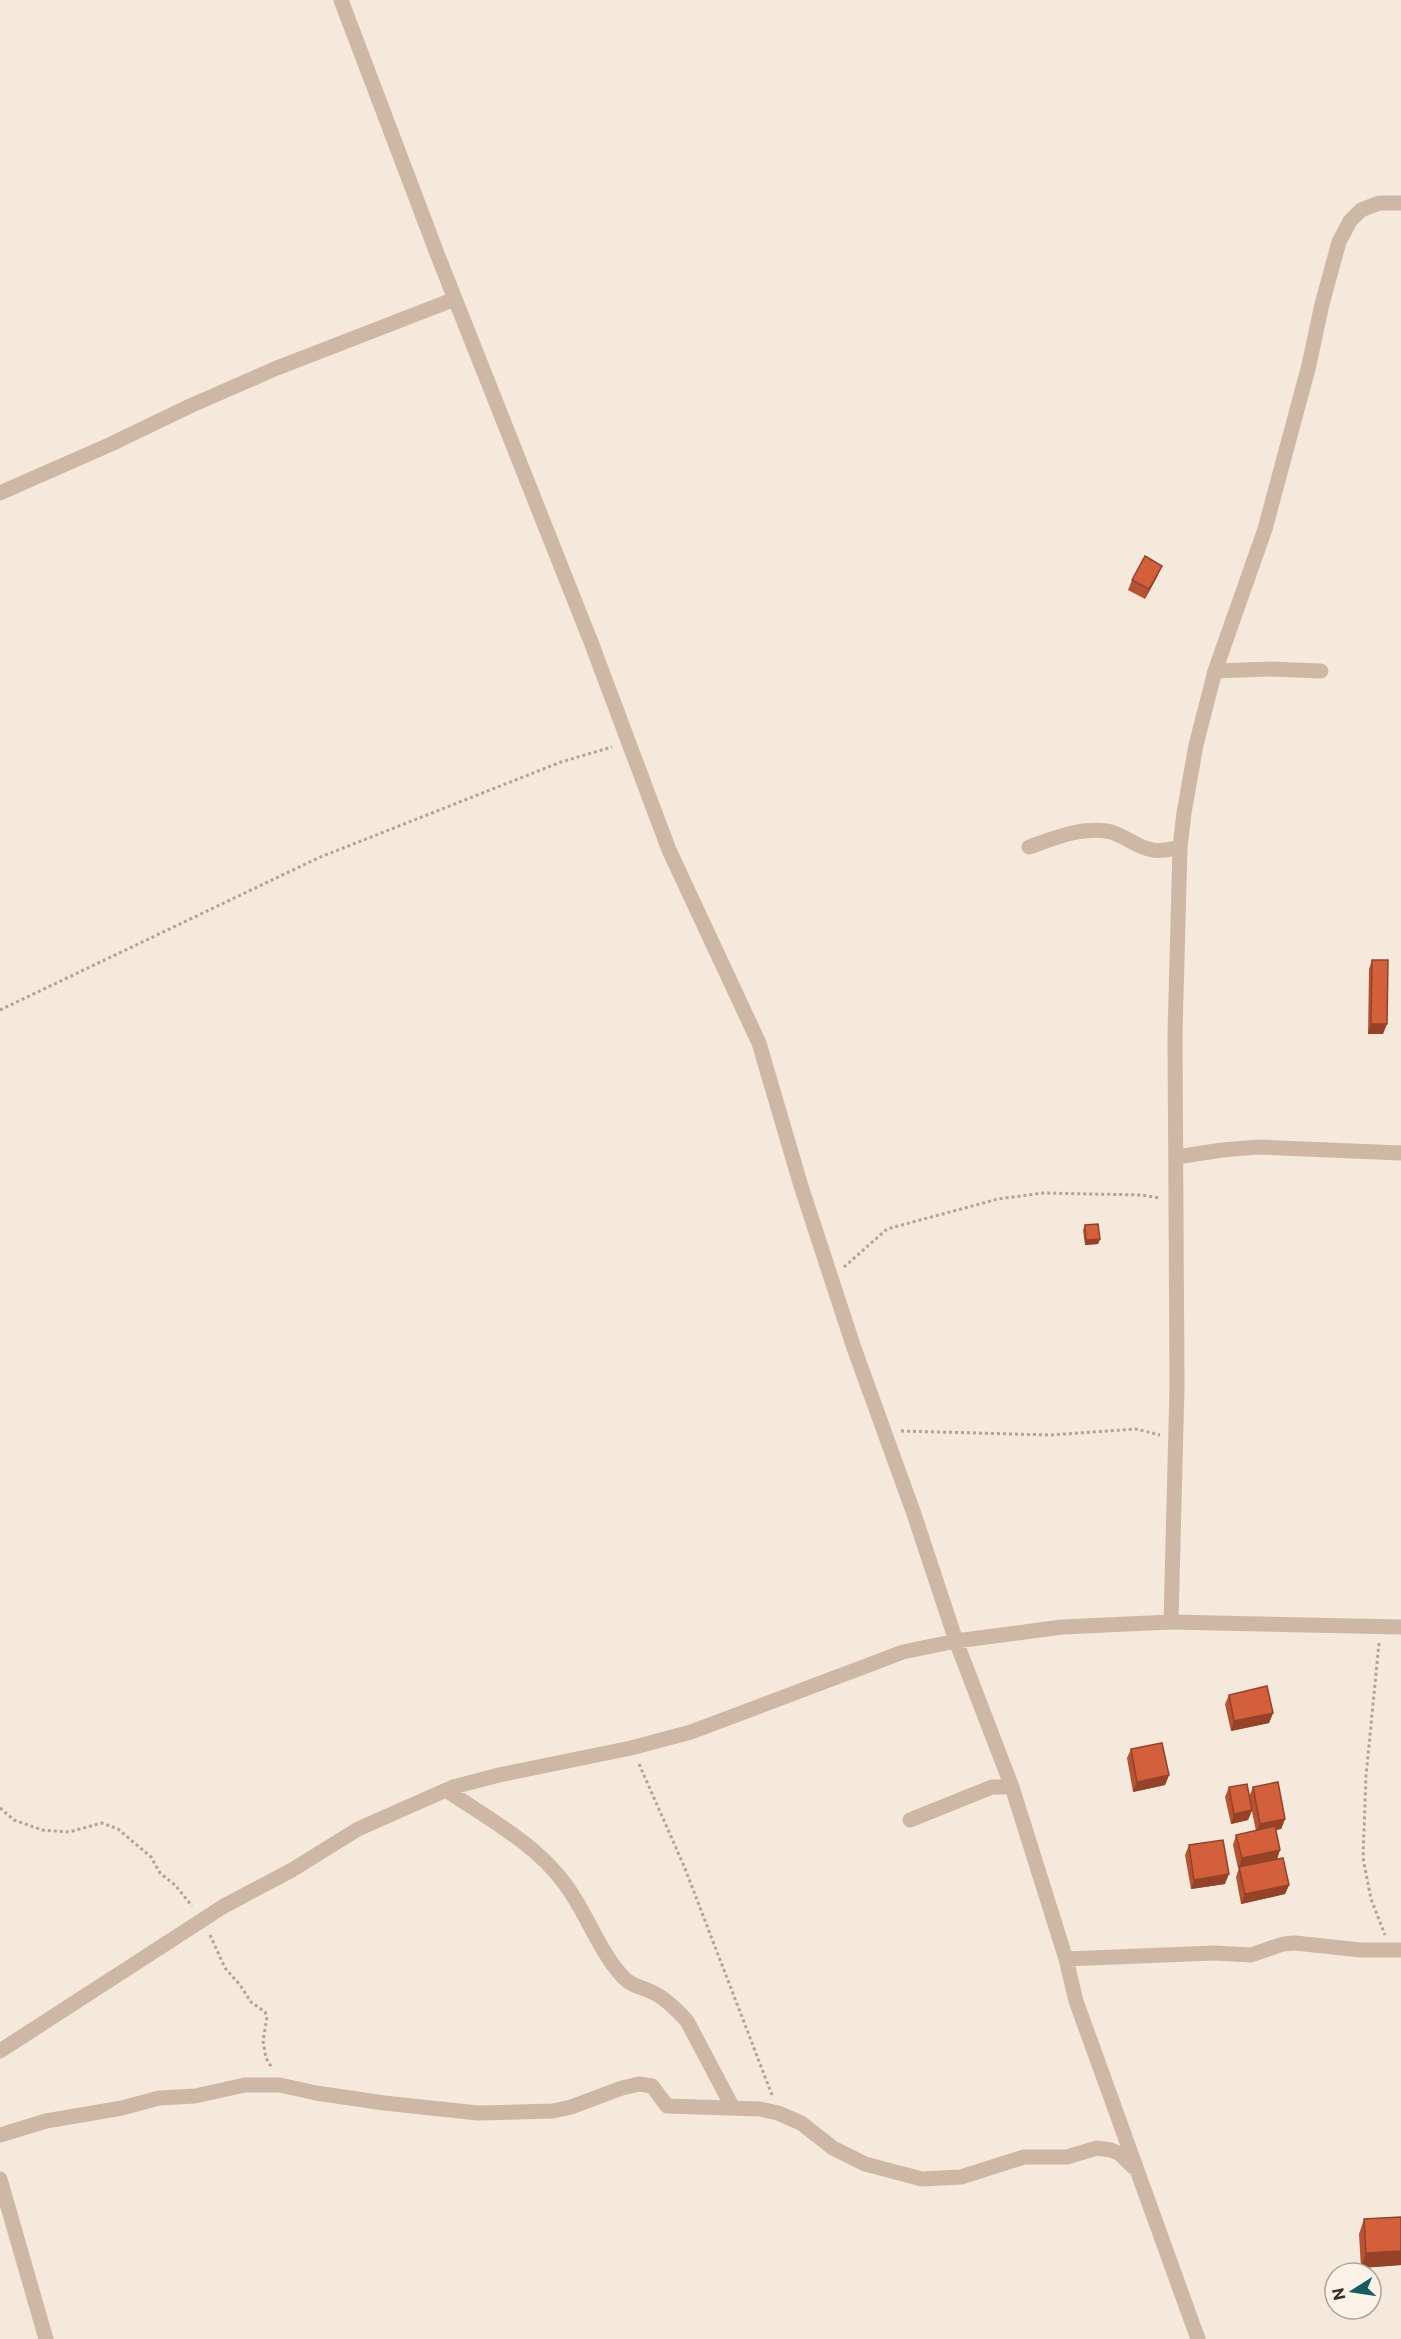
<svg xmlns="http://www.w3.org/2000/svg" width="1401" height="2339" viewBox="0 0 1401 2339" font-family="Commissioner,sans-serif">
<rect width="100%" height="100%" fill="#f5e9db"/>
<g fill="none" stroke-linecap="round" stroke-linejoin="round">
<!-- path -->
<path stroke="#baa28f" stroke-width="3" stroke-dasharray="3 3" stroke-linecap="butt" d="M0,1010L318,858L561,762L612,747
M844,1267L887,1229L998,1199L1043,1193L1141,1195L1160,1198
M901,1431L1050,1435L1136,1429L1160,1435
M1379,1643L1366,1776L1363,1858L1371,1899L1385,1935
M639,1764L684,1866L772,2095
M0,1808L14,1820L42,1830L69,1832L102,1823L118,1829L151,1857L160,1873L175,1885L192,1906
M210,1935L225,1968L240,1985L251,2002L265,2012L267,2017L263,2041L266,2058L272,2068"/>
<!-- minor -->
<path stroke="#ceb8a5" stroke-width="15" d="M341,0L438,256L591,642L669,850L759,1043L801,1186L854,1348L914,1514L956,1641L1012,1787L1066,1959L1076,2001L1198,2339
M0,493L109,445L190,406L277,368L455,299
M1215,671L1270,669L1321,671
M1029,847C1052,839 1080,827 1106,831C1123,833 1136,848 1153,850C1162,852 1172,849 1180,847
M1177,1157L1222,1150L1258,1147L1401,1153
M1171,1622L1177,1387L1175,1034L1180,847L1184,813L1196,745L1215,671L1265,529L1309,365L1322,304L1339,242L1350,221L1361,210L1379,203H1401
M446,1790C487,1818 535,1843 565,1884C587,1913 598,1950 623,1977C631,1986 642,1987 652,1992C665,1998 678,2011 687,2021L733,2108
M910,1820L992,1787H1012
M1066,1959L1214,1953L1251,1955L1283,1944L1295,1943L1361,1950H1401
M0,2051L224,1906L292,1870L358,1829L453,1787L499,1775L631,1748L691,1732L903,1652L956,1641L1062,1627L1171,1622L1401,1627
M0,2135L46,2121L122,2108L159,2098L195,2096L245,2085H280L316,2093L384,2103L478,2113L553,2111L571,2107L622,2088L639,2084L652,2086L667,2106L760,2109L778,2113L801,2123L833,2148L865,2164L922,2179L961,2177L1024,2157H1067L1097,2148L1111,2150L1120,2154L1133,2167
M0,2179L46,2339"/>
</g>
<!-- wall -->
<path fill="#b55333" d="M1158,575L1145,599L1128,590L1132,580Z
M1372,960L1383,1034H1368L1369,969Z
M1085,1225L1100,1239L1098,1244L1085,1245L1083,1230Z
M1229,1695L1273,1713L1269,1723L1231,1731L1225,1704Z
M1131,1749L1169,1775L1165,1785L1133,1792L1127,1758Z
M1229,1787L1252,1810L1248,1820L1231,1824L1225,1797Z
M1253,1787L1285,1819L1281,1829L1276,1830L1280,1850L1277,1859L1289,1885L1285,1894L1241,1904L1236,1877L1239,1868H1238L1233,1845L1236,1835L1256,1831L1249,1797Z
M1189,1845L1225,1884L1191,1889L1185,1855Z
M1401,2217V2265L1361,2268L1359,2234L1364,2219Z"/>
<!-- shaded-wall -->
<path fill="#944329" d="M1162,566L1158,575L1145,599L1149,589Z
M1371,1024H1387L1383,1034H1368Z
M1100,1239L1098,1244L1085,1245L1086,1240Z
M1273,1713L1269,1723L1231,1731L1234,1721Z
M1169,1775L1165,1785L1133,1792L1137,1782Z
M1252,1810L1248,1820L1231,1824L1234,1814Z
M1285,1819L1281,1829L1256,1833L1260,1824Z
M1280,1850L1277,1859L1238,1868L1242,1858Z
M1229,1874L1225,1884L1191,1889L1194,1880Z
M1289,1885L1285,1894L1241,1904L1245,1894Z
M1401,2251V2265L1361,2268L1366,2253Z"/>
<!-- building -->
<path fill="#d3603b" stroke="#944329" stroke-width="1.5" d="M1145,556L1162,566L1149,589L1132,580Z
M1372,960H1388L1387,1024H1371Z
M1098,1224L1100,1239L1086,1240L1085,1225Z
M1267,1686L1273,1713L1234,1721L1229,1695Z
M1162,1743L1169,1775L1137,1782L1131,1749Z
M1278,1782L1285,1819L1260,1824L1253,1787Z
M1247,1784L1252,1810L1234,1814L1229,1787Z
M1275,1826L1280,1850L1242,1858L1236,1835Z
M1223,1840L1229,1874L1194,1880L1189,1845Z
M1283,1858L1289,1885L1245,1894L1239,1867Z
M1401,2217V2251L1366,2253L1364,2219Z"/>
<!-- north arrow -->
<g transform="translate(1353 2291) rotate(258)"><circle r="28" fill="#fbf3e8" stroke="#ada49b" stroke-width="1.5"/>
<path d="M0-4.5L10 22L0 15L-10 22Z" fill="#185b60"/>
<text y="-9" font-size="16" font-weight="bold" text-anchor="middle" fill="#392d27">N</text>
</g>
</svg>
